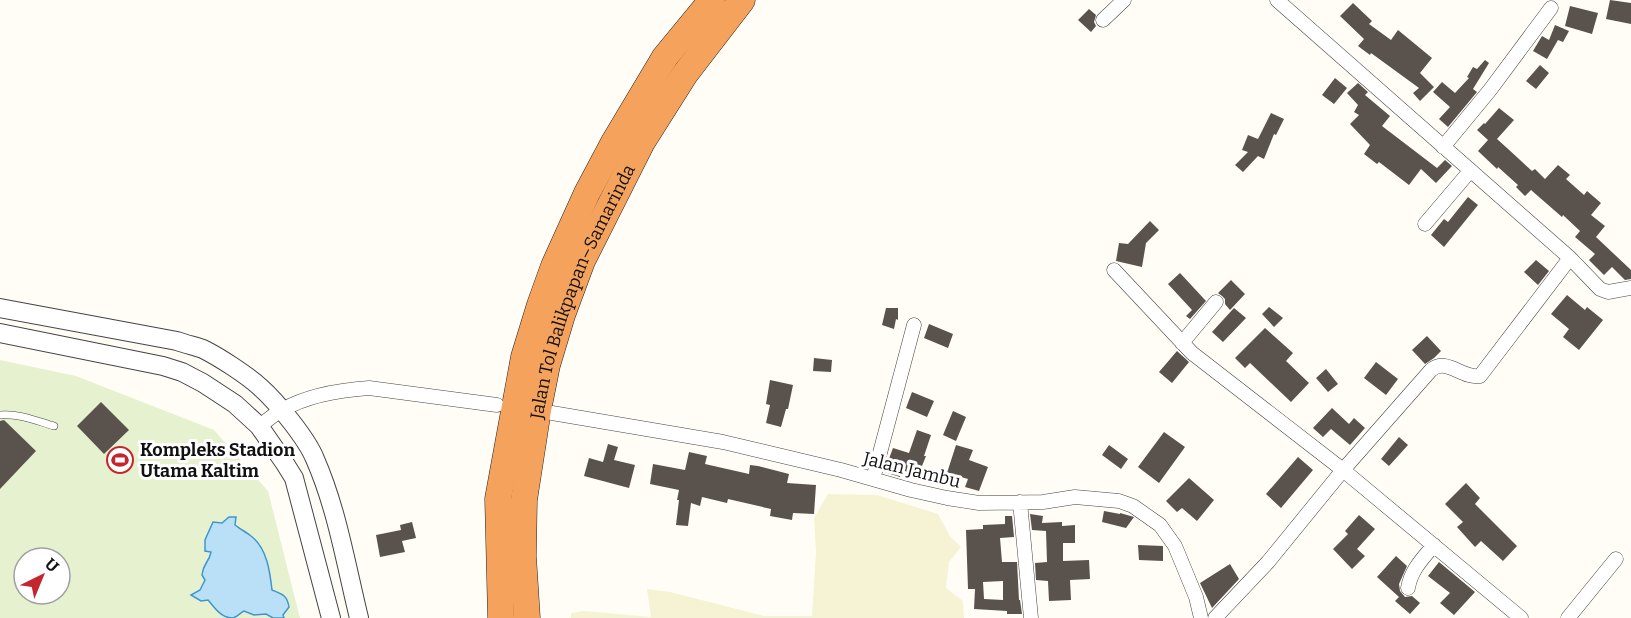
<svg xmlns="http://www.w3.org/2000/svg" width="1631" height="618" viewBox="0 0 1631 618" font-family="Bitter,serif">
<rect width="100%" height="100%" fill="#fffdf5"/>
<!-- farmland -->
<path fill="#f6f3d4" d="M828,494L877,495L938,514L950,536L961,547L949,562L946,588L963,601L964,618H571V613L584,611L651,617L647,589L670,592L764,616H812L816,552L814,518Z"/>
<!-- pitch -->
<path fill="#e6f2cf" fill-rule="evenodd" d="M0,360L76,376L214,430L268,491L300,618H0ZM24,558H60V594H24Z"/>
<!-- water -->
<path fill="#b9e0f7" stroke="#3f96cf" stroke-width="1.5" d="M229,517H236L235,525C240,529 246,532 251,536C267,548 270,572 272,590C282,594 287,595 289,607L283,615L284,618H273L266,614L254,615L244,611C240,613 236,618 232,618C221,618 214,607 208,600L201,601L191,595L200,590L205,580L202,575C203,563 209,563 211,552L205,551V540L213,522L222,523Z"/>
<!-- building -->
<path fill="#5a524d" fill-rule="evenodd" d="M1610,0L1631,3V24L1606,19Z
M1353,3L1372,21L1369,24L1391,40L1398,30L1432,58L1420,73L1434,87L1420,101L1413,93L1419,88L1371,53L1370,55L1358,46L1364,39L1340,16Z
M1570,6L1598,13L1592,34L1565,26Z
M1089,9L1096,15L1094,22L1096,26L1091,32L1078,20Z
M1555,25L1569,31L1563,42L1558,40L1547,59L1533,51L1542,36L1549,40Z
M1485,60L1489,63L1473,89L1477,92L1448,127L1439,119L1450,107L1433,92L1442,82L1455,93L1469,78L1467,77L1473,67L1477,69Z
M1540,65L1549,73L1536,89L1526,81Z
M1335,78L1347,88L1334,104L1322,95Z
M1358,83L1368,92L1365,95L1390,116L1382,126L1437,168L1445,160L1452,166L1436,183L1421,169L1409,185L1379,162L1377,164L1364,154L1370,145L1350,124L1359,115L1354,112L1358,105L1347,93Z
M1499,108L1514,120L1497,139L1507,148L1532,171L1535,169L1545,179L1558,165L1570,175L1566,179L1584,195L1587,191L1601,203L1591,215L1605,226L1596,237L1631,270V279L1625,280L1612,267L1604,275L1589,260L1595,254L1575,237L1580,231L1563,215L1562,217L1531,190L1525,196L1516,187L1518,185L1498,167L1497,169L1478,151L1488,140L1477,130L1484,123L1485,124Z
M1271,113L1284,119L1276,135L1274,134L1264,159L1258,156L1243,172L1235,165L1248,152L1242,150L1248,135L1258,139Z
M1468,197L1478,205L1444,247L1431,235L1444,219L1448,222Z
M1150,221L1159,230L1146,243L1142,267L1116,261L1119,243L1128,244Z
M1536,260L1549,271L1538,285L1524,272Z
M1180,273L1206,301L1190,319L1186,316L1192,310L1168,284Z
M1231,280L1245,294L1230,310L1225,304V299L1222,296L1218,293Z
M1567,295L1585,310L1587,307L1603,320L1579,350L1563,337L1569,329L1551,314Z
M1269,307L1283,318L1274,327L1262,314Z
M886,308H898V320L896,319L894,329L882,325Z
M1234,308L1246,318L1223,342L1212,332Z
M929,324L953,334L948,348L924,338Z
M1265,328L1293,353L1286,361L1309,383L1291,402L1250,363L1245,368L1235,358Z
M1427,336L1441,351L1434,358L1425,364L1412,350Z
M1177,351L1189,362L1172,383L1159,372Z
M814,358L832,360L831,372L813,371Z
M1376,362L1398,379L1386,395L1364,378Z
M1326,369L1338,384L1328,392L1316,378Z
M770,380L793,385L788,409H786L781,427L766,423L770,405L766,404Z
M912,392L934,401L927,417L906,408Z
M101,402L129,430L104,454L77,426Z
M1332,408L1349,424L1354,418L1365,428L1350,445L1331,429L1323,437L1313,428Z
M953,411L966,417L956,441L943,435Z
M4,420L36,451L0,489V421Z
M917,430L931,435L924,456H926L918,476L902,470L900,477L884,472L893,448L909,453Z
M1164,432L1185,447L1159,483L1138,467Z
M1399,437L1408,445L1389,466L1381,459Z
M608,444L618,447L614,460L635,465L629,488L584,476L589,458L603,462Z
M956,445L973,450L969,460L988,467L979,491L965,487L968,479L947,473Z
M1109,445L1128,459L1121,469L1102,455Z
M689,452L707,456L705,464L749,474L750,465L758,466L789,474L787,483L816,485L814,514L793,513L792,520L770,516L771,509L728,499L727,503L702,497L700,506L691,503L688,526L676,525L679,500H677L679,490L650,484L653,464L685,470Z
M1298,457L1313,470L1281,508L1266,494Z
M1189,478L1214,500L1197,521L1182,508L1177,512L1166,501Z
M1466,483L1480,498L1475,504L1517,546L1503,561L1481,541L1475,547L1457,527L1463,522L1445,504Z
M1104,511L1120,514V513L1134,517L1126,528L1102,522Z
M1030,514L1043,516L1042,523L1062,522V526L1075,525V543H1063V561L1089,560L1090,579L1070,580L1071,600L1049,601L1048,581L1036,580L1035,563L1047,562L1046,531L1032,530Z
M1359,515L1375,529L1357,549L1365,556L1352,569L1333,549L1348,534L1345,531Z
M1005,516H1012L1014,537L1000,538L1002,562H1017L1019,600H1020L1022,614H1007V611L974,609L975,589H968L966,530L983,529V525L1005,524ZM1003,581V600L984,599L983,582Z
M412,522L416,538L402,541L405,552L380,557L376,535L401,530L400,525Z
M1138,545L1163,546V561L1139,560Z
M1396,556L1407,566L1399,584L1400,591L1405,597L1412,596L1420,603L1410,614L1395,601L1399,597L1377,577Z
M1439,562L1475,592L1454,615L1440,603L1450,593L1428,576Z
M1230,564L1239,579L1212,608L1200,583Z"/>
<g fill="none" stroke-linecap="round" stroke-linejoin="round">
<defs>
<path id="service" d="M0,415C18,413 37,421 54,426"/>
<path id="minor" d="M1277,0L1570,258L1600,289L1608,292L1631,288
M1103,20L1124,0
M1443,147L1490,90L1551,8
M1425,224L1470,171
M1114,270L1192,353L1343,470L1521,618
M1182,343L1216,302
M552,413L723,442L841,470L911,490L947,498L979,503L1043,502L1075,497L1119,501L1133,506L1160,525L1175,546L1196,597L1201,618
M259,426C267,421 274,414 282,410C308,395 340,390 369,388L497,405
M873,479L914,325
M1020,502L1031,618
M1408,588C1411,570 1423,558 1434,545
M1215,618L1268,562L1343,470L1431,370C1447,357 1462,379 1480,376L1570,258
M1568,618L1616,559"/>
<path id="tertiary" d="M0,308L177,341C185,344 194,346 203,349C219,357 247,375 260,387C277,402 307,439 315,459C337,509 346,565 359,618
M0,333L163,366L182,372L203,383L235,404L259,426L284,462L294,478L331,618"/>
<g id="motorway">
<path d="M501,618L498,499L524,357L540,305L554,266L587,193L613,144L665,57L712,0"/>
<path id="s1" d="M527,618L523,556L524,500L538,410L547,365L562,315L582,261L642,142L685,74L742,0"/>
</g>
</defs>
<!-- service casing -->
<use href="#service" stroke="#444" stroke-width="8"/>
<!-- minor casing -->
<use href="#minor" stroke="#444" stroke-width="15"/>
<!-- tertiary casing -->
<use href="#tertiary" stroke="#444" stroke-width="20"/>
<!-- motorway casing -->
<use href="#motorway" stroke="#222" stroke-width="27"/>
<!-- service -->
<use href="#service" stroke="#fff" stroke-width="7"/>
<!-- minor -->
<use href="#minor" stroke="#fff" stroke-width="14"/>
<!-- tertiary -->
<use href="#tertiary" stroke="#fff" stroke-width="18"/>
<!-- motorway -->
<use href="#motorway" stroke="#f5a25d" stroke-width="26"/>
</g>
<!-- icons -->
<defs>
<symbol id="stadium-ring" viewBox="-11 -11 22 22"><circle r="9.5" fill="#fff" stroke="#c4262e" stroke-width="1.5"/><path d="M0-5a6.5 5 0 1 0 0 10a6.5 5 0 1 0 0-10ZM-3.5-1.8h7v3.6h-7Z" fill="#c4262e"/></symbol>
</defs>
<g fill-rule="evenodd">
<use href="#stadium-ring" x="105" y="445" width="30" height="30"/>
</g>
<g text-anchor="middle" stroke-width="6" stroke-linejoin="round" paint-order="stroke">
<!-- street labels -->
<g font-size="18" fill="#111" stroke="#fff">
<text dy="6" stroke="none"><textPath href="#s1" startOffset="336">Jalan Tol Balikpapan–Samarinda</textPath></text>
<text transform="translate(912 470) rotate(14)" y="6">Jalan Jambu</text>
</g>
<!-- poi labels -->
<g font-size="18" font-weight="bold" fill="#111" stroke="#fff" text-anchor="start">
<text x="140" y="456">Kompleks Stadion<tspan x="140" dy="21">Utama Kaltim</tspan></text>
</g>
</g>
<!-- north arrow -->
<g transform="translate(42 576) rotate(43)"><circle r="28" fill="#ffffff" stroke="#a0a0a0" stroke-width="1.5"/>
<path d="M0-4.5L10 22L0 15L-10 22Z" fill="#c4262e"/>
<text y="-9" font-size="16" font-weight="bold" text-anchor="middle" fill="#111111">U</text>
</g>
</svg>
